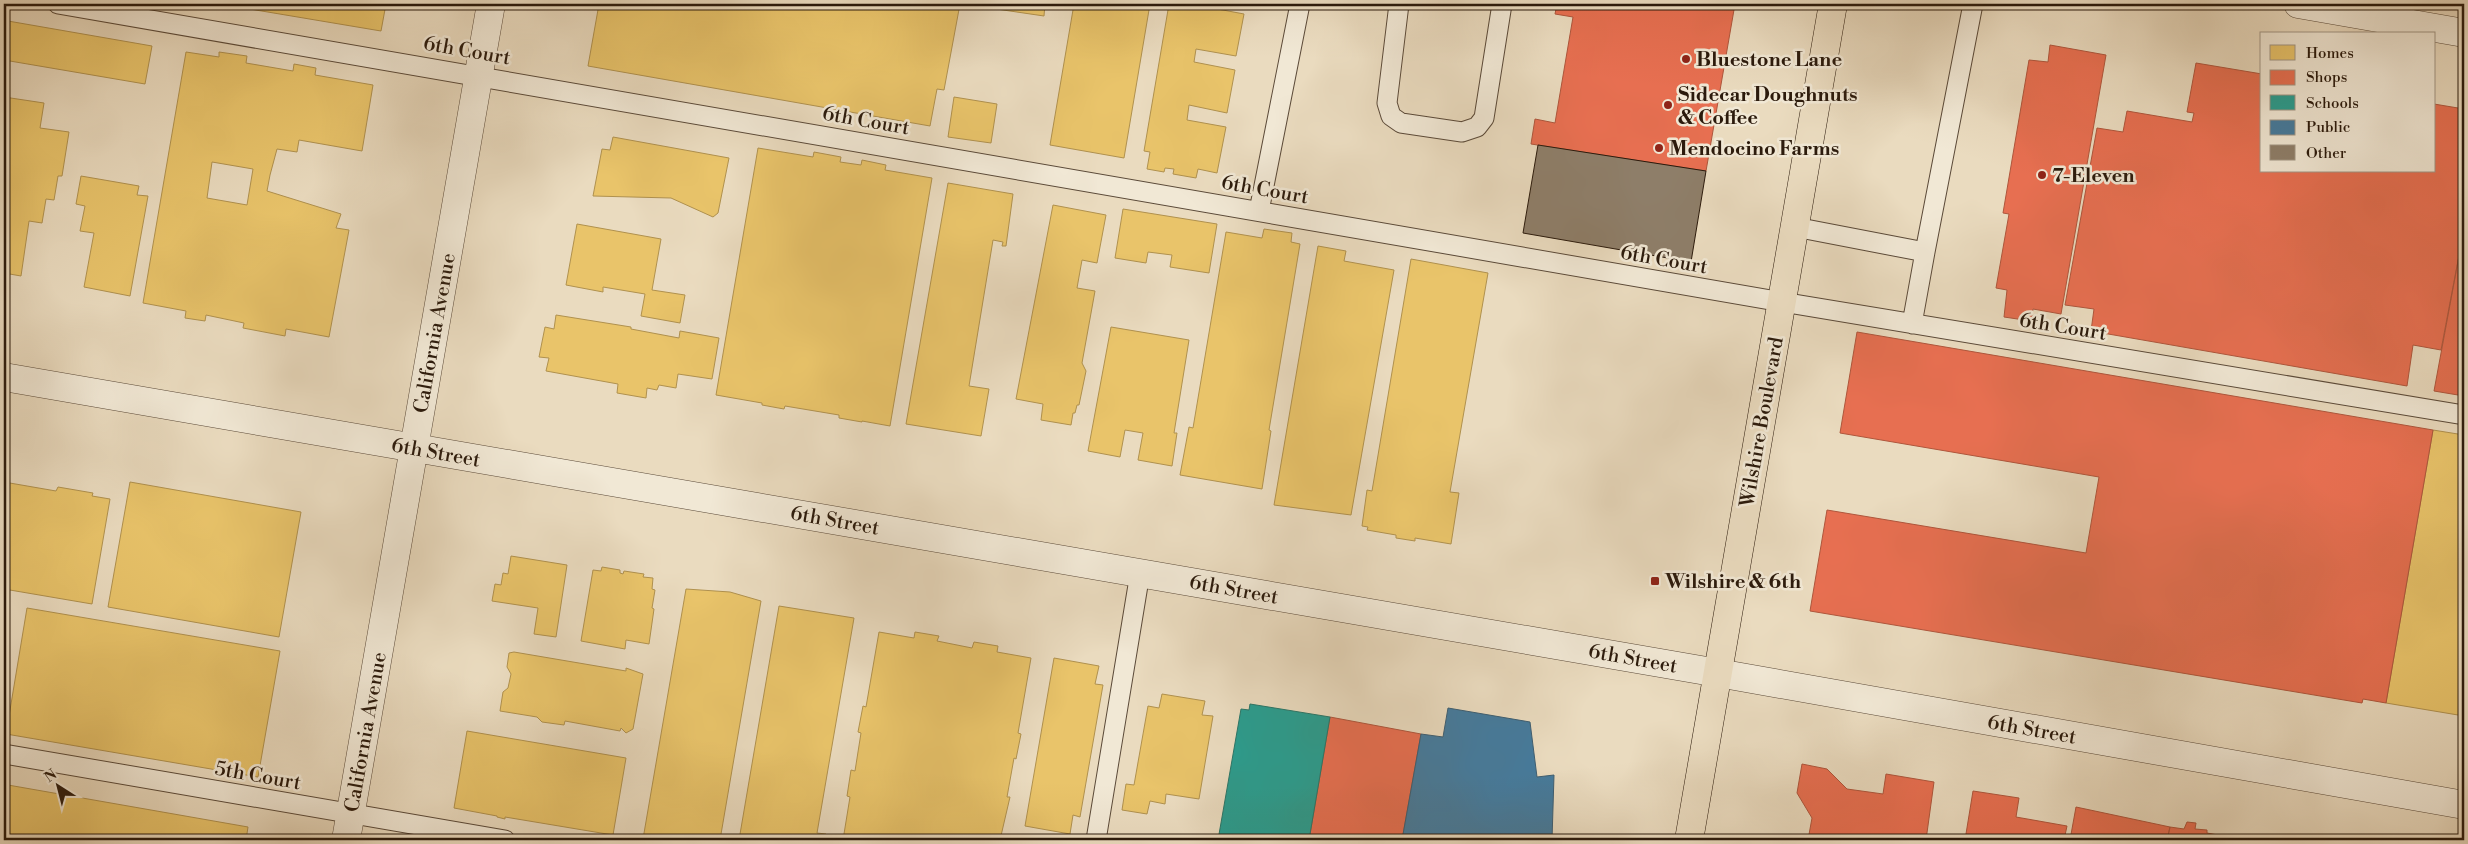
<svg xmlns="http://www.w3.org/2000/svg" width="2468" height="844" viewBox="0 0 2468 844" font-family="'Libre Bodoni',serif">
<rect width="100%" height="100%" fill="#eadbbf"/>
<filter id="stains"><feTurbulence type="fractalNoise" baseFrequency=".004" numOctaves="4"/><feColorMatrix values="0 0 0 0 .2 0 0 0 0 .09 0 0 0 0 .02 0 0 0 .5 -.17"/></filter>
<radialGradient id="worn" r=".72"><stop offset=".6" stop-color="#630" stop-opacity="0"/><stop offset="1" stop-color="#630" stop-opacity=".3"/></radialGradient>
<!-- homes -->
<path fill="#e9c46a" stroke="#b0914e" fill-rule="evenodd" d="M220,4H386L381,31Z
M599,4H960L944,90L937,89L930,126L588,66Z
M976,4H1045L1044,16L976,6Z
M1074,4H1150L1124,158L1050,145Z
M1169,4H1208L1207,7L1244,14L1236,56L1196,49L1194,62L1235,70L1227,113L1189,105L1187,120L1226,127L1217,173L1198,169L1196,178L1173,174L1174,169L1165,168L1164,172L1147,169L1150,152L1144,151Z
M8,21L152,46L145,84L4,60Z
M186,52L219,57V52L247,56L246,63L293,71L294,64L316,68L315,75L373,85L362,151L299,140L297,152L277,149L270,175L267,191L341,214L336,228L349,230L329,337L286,329L285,336L243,328L244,323L206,315L205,321L185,318L186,311L143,303ZM212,162L253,169L247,205L207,198Z
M4,97L44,103L40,128L69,132L62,176H58L54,200L46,199L42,223L29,221L21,276L4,273V138L7,117L4,116Z
M954,97L997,104L991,143L948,137Z
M613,137L729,158L718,213L713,217L671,198L593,196L602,149L610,150Z
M758,148L813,157L814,152L841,157L840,162L861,165L862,160L886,165L885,170L932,178L890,426L862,421V422L839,418V415L785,406L784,409L762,405V403L716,395Z
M81,176L139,186L137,195L148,196L130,296L84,287L94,233L80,231L85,206L76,204Z
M948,183L1013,194L1006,246H1002L1003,242L993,240L969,386L989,389L981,436L906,424Z
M1053,205L1106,215L1097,263L1082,260L1077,288L1095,291L1082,363L1086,371L1079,405H1077L1075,413H1073L1071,425L1041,420L1043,404L1016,399Z
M1123,209L1217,224L1209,273L1170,267L1172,255L1148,252L1146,263L1115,258Z
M577,224L661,239L652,290L685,295L680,323L641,316L645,294L603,287V292L566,285Z
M1264,229L1292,233L1291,242L1300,244L1269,430L1271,431L1262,489L1180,475L1189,427L1193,428L1226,232L1262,238Z
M1318,246L1346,251L1344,261L1394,270L1351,515L1274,505Z
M1411,259L1488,273L1450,492L1459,493L1451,544L1415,538V541L1396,538V535L1367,530L1368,527L1362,526L1367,490L1372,491Z
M556,315L631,327V329L679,338L680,331L719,338L712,379L678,374L676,388L659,385L657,390L647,388L646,398L617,393L618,384L546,371L549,358L539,357L545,327L554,329Z
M1111,327L1189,340L1174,433H1177L1172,466L1138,460L1143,433L1125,430L1120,457L1088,451Z
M2433,430L2464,435V716L2386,703Z
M4,482L56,491L58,487L93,493L92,496L110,499L92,604L4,589Z
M130,482L301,512L279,637L108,607Z
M511,556L567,565L556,637L534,634L538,608L492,601L495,584L501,585L503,573L508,574Z
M602,567L620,570V573L623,574L624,571L644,574L643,577L653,578L652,589L655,590L652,608L654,609L649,644L626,640L625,649L581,641L593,570L601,571Z
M686,589L730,592L761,601L720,840H652L643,839Z
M779,606L854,618L817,833L826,834L825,840H739Z
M27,608L280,651L258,777L6,734Z
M879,632L914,638L915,632L939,636L937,641L972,648L974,642L998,646L997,652L1031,658L1018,733L1021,734L1016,759L1014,758L1007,797H1010L1000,840H843L850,797L847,796L851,770L855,771L861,733L858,732L863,706L866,707Z
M514,652L626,671V668L643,674L633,729L626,733L621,728L620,731L565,721L564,725L542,722L537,717L500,711L503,692L508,688L511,674L507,667L509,653Z
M1054,658L1099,666L1095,684L1103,685L1080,817L1073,815L1070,834L1025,826Z
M1162,694L1205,701L1202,715L1213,716L1199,799L1166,794L1165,804L1150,801L1147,814L1122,810L1126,784L1134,785L1148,706L1159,708Z
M467,731L626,758L613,835L505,817V819L497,817V816L454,808Z
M8,785L248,827L246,840H4V812Z"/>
<!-- shops -->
<path fill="#e76f51" stroke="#af563c" d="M1557,4H1735L1706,171L1531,144L1535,119L1555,123L1573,17L1555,14Z
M2050,45L2106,55L2061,314L2033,309L2031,321L2004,317L2007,290L1996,288L2009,214L2003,213L2029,60L2048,62Z
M2196,63L2262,74V171H2434V104L2464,109V229L2441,350L2413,345L2407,386L2091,331L2094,309L2065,305L2097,128L2123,132L2127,111L2192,122L2194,113L2187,112Z
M2464,229V396L2434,391Z
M1857,332L2433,430L2386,703L2363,699L2362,703L1810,611L1827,510L2086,553L2099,477L1840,433Z
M1330,717L1421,734L1402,840H1309Z
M1802,764L1827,769L1847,789L1883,794L1886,774L1934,782L1926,840H1808L1812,818L1797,793Z
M1973,791L2019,798L2016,817L2067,826L2064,840H1965Z
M2076,807L2170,827L2167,840H2070Z
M2187,822L2196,823L2195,829L2207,830V833L2245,840H2167L2170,827L2184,829Z"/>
<!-- schools -->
<path fill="#2a9d8f" stroke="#2a7668" d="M1250,704L1330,717L1309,840H1218L1241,709L1249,710Z"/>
<!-- public -->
<path fill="#457b9d" stroke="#3d5e72" d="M1448,708L1530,722L1537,777L1554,775L1552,840H1402L1421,734L1443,737Z"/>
<!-- building -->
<path fill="#8e7e69" stroke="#2b1a0c" d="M1538,145L1706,171L1691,262L1523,233Z"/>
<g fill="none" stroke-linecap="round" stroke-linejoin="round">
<defs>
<path id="lane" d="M58,4L1782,302L2464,415
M1399,4L1387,103L1391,116L1401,123L1462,132L1477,127L1484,118L1502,4
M1259,211L1300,4
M1795,227L1925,252L1912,324
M1925,252L1973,4
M4,754L505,840
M1096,840L1140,573"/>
<path id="street" d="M2298,4L2464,33
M4,377L1718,673L2464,805
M346,840L491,4"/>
<path id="primary" d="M1689,840L1833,4"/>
</defs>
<!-- lane casing -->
<use href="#lane" stroke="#5b4a39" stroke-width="21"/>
<!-- street casing -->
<use href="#street" stroke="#5b4a39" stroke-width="29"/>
<!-- primary casing -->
<use href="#primary" stroke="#2b1a0c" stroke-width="29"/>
<!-- lane -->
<use href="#lane" stroke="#f1e8d5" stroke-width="19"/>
<!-- street -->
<use href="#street" stroke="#f1e8d5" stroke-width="28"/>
<!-- primary -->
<use href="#primary" stroke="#eadbbf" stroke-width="28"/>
</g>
<!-- markers -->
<g fill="#8f2418" stroke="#f1e8d5" stroke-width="2">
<circle cx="1686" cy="59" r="5"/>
<circle cx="1668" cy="105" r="5"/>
<circle cx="1659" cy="148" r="5"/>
<circle cx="2042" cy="175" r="5"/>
<rect x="1650" y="576" width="10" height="10" rx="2.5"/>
</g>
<g text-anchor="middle" stroke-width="5" stroke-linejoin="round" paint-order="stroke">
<!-- street labels -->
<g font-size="20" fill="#2b1a0c" stroke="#f1e8d5">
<text transform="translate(467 50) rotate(10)" y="7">6th Court</text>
<text transform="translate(866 120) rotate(10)" y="7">6th Court</text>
<text transform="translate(1265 189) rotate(10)" y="7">6th Court</text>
<text transform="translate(1664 259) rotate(10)" y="7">6th Court</text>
<text transform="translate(2063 326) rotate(9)" y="7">6th Court</text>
<text transform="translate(434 333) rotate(-80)" y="7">California Avenue</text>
<text transform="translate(1761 422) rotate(-80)" y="7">Wilshire Boulevard</text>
<text transform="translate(436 452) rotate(10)" y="7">6th Street</text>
<text transform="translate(835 520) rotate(10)" y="7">6th Street</text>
<text transform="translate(1234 589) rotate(10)" y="7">6th Street</text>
<text transform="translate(1633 658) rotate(10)" y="7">6th Street</text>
<text transform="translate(2032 729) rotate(10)" y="7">6th Street</text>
<text transform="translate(365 732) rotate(-80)" y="7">California Avenue</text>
<text transform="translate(258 775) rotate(10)" y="7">5th Court</text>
</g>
<!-- poi labels -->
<g font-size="20" font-weight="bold" fill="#2b1a0c" stroke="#f1e8d5" text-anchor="start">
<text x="1696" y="66">Bluestone Lane</text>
<text x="1678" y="101">Sidecar Doughnuts<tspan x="1678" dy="23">&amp; Coffee</tspan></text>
<text x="1669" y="155">Mendocino Farms</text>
<text x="2052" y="182">7-Eleven</text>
<text x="1665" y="588">Wilshire &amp; 6th</text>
</g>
</g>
<!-- margin -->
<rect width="2468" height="844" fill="none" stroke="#eadbbf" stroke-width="20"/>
<rect x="5" y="5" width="2458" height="834" fill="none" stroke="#2b1a0c" stroke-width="2.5"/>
<rect x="10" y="10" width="2448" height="824" fill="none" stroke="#2b1a0c"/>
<!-- legend -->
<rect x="2260" y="32" width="175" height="140" fill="#f1e8d5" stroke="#a29685"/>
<rect x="2270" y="45" width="25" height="15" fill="#e9c46a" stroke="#a29685"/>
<text x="2306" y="58" font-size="15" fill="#2b1a0c">Homes</text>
<rect x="2270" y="70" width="25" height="15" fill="#e76f51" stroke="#a29685"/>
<text x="2306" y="82" font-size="15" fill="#2b1a0c">Shops</text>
<rect x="2270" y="95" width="25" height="15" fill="#2a9d8f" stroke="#a29685"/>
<text x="2306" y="108" font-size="15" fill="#2b1a0c">Schools</text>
<rect x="2270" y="120" width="25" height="15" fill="#457b9d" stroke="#a29685"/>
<text x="2306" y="132" font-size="15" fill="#2b1a0c">Public</text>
<rect x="2270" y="145" width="25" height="15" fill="#8e7e69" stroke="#a29685"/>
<text x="2306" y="158" font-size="15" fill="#2b1a0c">Other</text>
<!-- north arrow -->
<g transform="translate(58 786) rotate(324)" stroke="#f1e8d5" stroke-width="4" paint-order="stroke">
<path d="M0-4L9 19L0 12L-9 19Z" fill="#2b1a0c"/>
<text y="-8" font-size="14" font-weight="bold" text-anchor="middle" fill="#2b1a0c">N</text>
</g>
<rect width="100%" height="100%" filter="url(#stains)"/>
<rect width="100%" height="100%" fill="url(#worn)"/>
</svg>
